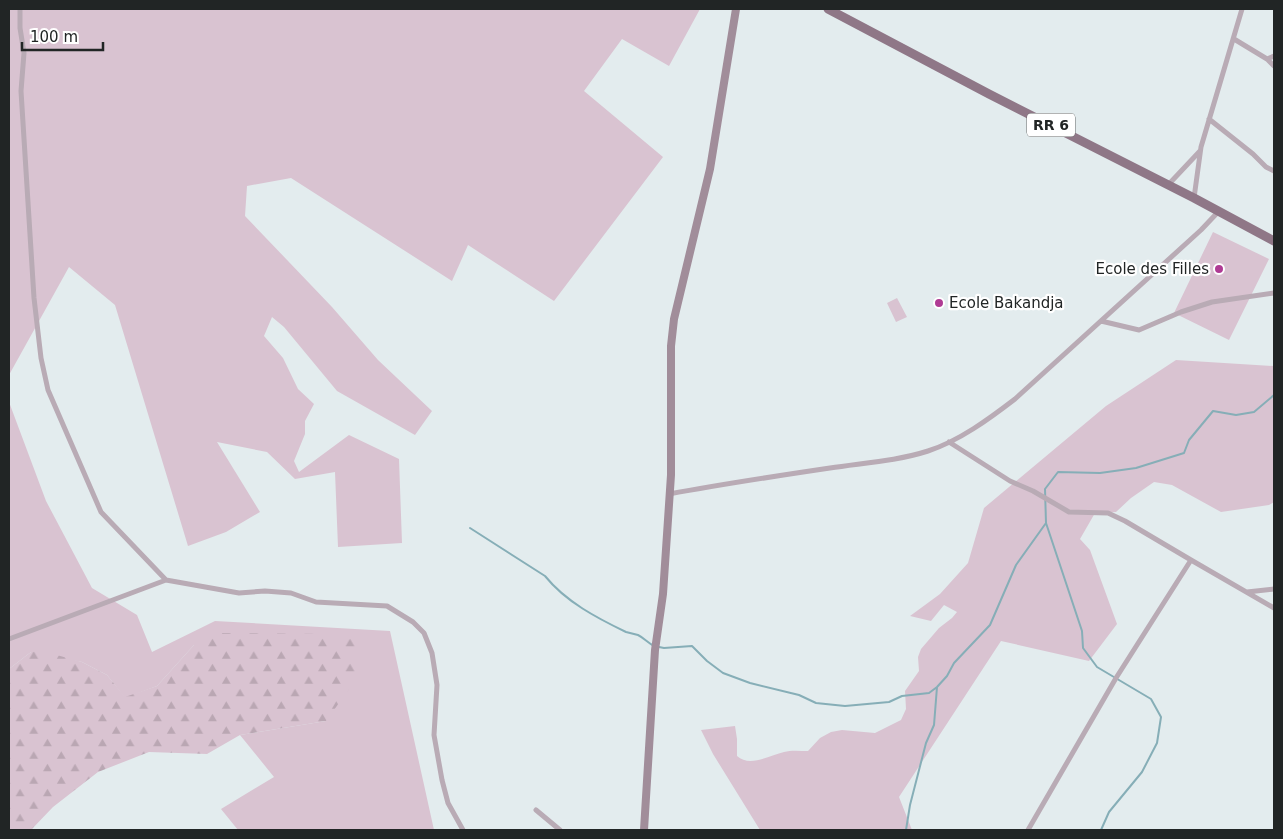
<svg xmlns="http://www.w3.org/2000/svg" width="1283" height="839" viewBox="0 0 1283 839" font-family="'DejaVu Sans',sans-serif">
<defs>
<pattern id="forest-firs" width="22" height="20" patternUnits="userSpaceOnUse" patternTransform="scale(1.25)"><rect width="22" height="20" fill="#d9c3d1"/><path d="M5 1l3.5 6h-7zM16 11l3.5 6h-7z" fill="#baa7b3"/></pattern>
</defs>
<rect width="100%" height="100%" fill="#e3ecee"/>
<!-- grass -->
<path fill="#d9c3d1" d="M9,9H700L669,66L622,39L584,91L663,157L554,301L468,245L452,281L291,178L247,186L245,216L332,307L378,360L432,411L415,435L337,391L284,327L272,317L264,336L283,358L298,389L314,404L305,421V434L294,461L299,472L349,435L399,459L402,543L338,547L335,472L295,479L267,452L217,442L260,512L226,532L188,546L115,305L69,267L9,375Z
M1213,232L1269,259L1229,340L1174,313Z
M897,298L907,317L896,322L887,303Z
M1176,360L1274,366V502L1269,505L1221,512L1172,485L1154,482L1131,498L1116,512L1095,513L1080,539L1090,550L1117,624L1089,661L1001,641L899,797L912,830H760L713,754L701,730L735,726L737,739V756C750,768 770,755 784,752C791,750 800,751 808,751L820,738L831,732L842,730L875,733L901,720L906,709L905,691L919,671L918,657L921,649L939,628L952,618L957,612L944,605L931,621L910,616L940,594L968,563L984,508L1106,406Z
M9,402L46,501L92,588L137,615L152,652L215,621L390,631L434,830H238L221,809L274,777L240,735L326,721L194,645L157,686L125,698L107,675L82,662L31,652L9,669Z"/>
<!-- forest -->
<path fill="url(#forest-firs)" d="M219,633L334,634L360,642L357,678L326,721L240,735L207,754L149,752L98,772L53,807L31,830H9V669L31,652L42,651L82,662L107,675L125,697L157,686L194,645Z"/>
<g fill="none" stroke-linecap="round" stroke-linejoin="round">
<!-- stream -->
<path stroke="#86aeb7" stroke-width="2" d="M470,528L545,576C566,602 597,618 626,632C630,633 634,634 638,635C644,638 648,643 654,646
M659,647L664,648L692,646L707,661L723,673L750,683L799,695L816,703L845,706L889,702L902,696L929,693L937,687L947,676L954,663L990,625L1016,565L1046,523
M906,830L910,805L926,743L934,725L937,687
M1101,830L1109,812L1142,772L1157,743L1161,717L1151,699L1097,667L1083,648L1082,631L1046,523L1045,489L1058,472L1100,473L1136,468L1184,453L1189,440L1213,411L1236,415L1254,412L1274,395"/>
<!-- minor -->
<path stroke="#b9abb5" stroke-width="5" d="M20,9V28L24,53L21,91L34,298L41,358L48,390L101,512L166,580L239,593L265,591L291,593L316,602L387,606L413,622L424,633L432,653L437,685L434,735L442,780L448,803L463,830
M1234,39L1267,59L1274,66
M1267,59L1274,56
M1209,119L1253,154L1266,167L1274,171
M1168,185L1200,151
M1194,198L1201,147L1242,9
M1101,321L1139,330L1181,312L1212,302L1274,293
M949,442L1010,481L1033,491L1069,512L1108,513L1125,521L1191,560L1274,608
M669,494C723,484 776,476 830,468C862,463 897,461 928,451C959,441 989,419 1015,399L1201,230L1219,211
M1247,592L1274,589
M9,639L166,580
M536,810L560,830
M1028,830L1116,678L1191,560"/>
<!-- secondary -->
<path stroke="#a18d9a" stroke-width="8" d="M644,830L655,650L663,594L671,475V346L674,319L710,169L736,9"/>
<!-- primary -->
<path stroke="#8f7787" stroke-width="9" d="M828,9L989,94L1194,198L1274,241"/>
</g>
<!-- markers -->
<g fill="#af3b94" stroke="#fff" stroke-width="2">
<circle cx="1219" cy="269" r="5"/>
<circle cx="939" cy="303" r="5"/>
</g>
<g text-anchor="middle" stroke-width="4.5" stroke-linejoin="round" paint-order="stroke">
<!-- shield labels -->
<rect fill="#fff" stroke="#646666" stroke-width="1" x="1027" y="113.5" width="48" height="23" rx="4"/>
<g font-size="14" font-weight="bold" fill="#212525">
<text x="1051" y="130">RR 6</text>
</g>
<!-- poi labels -->
<g font-size="15" fill="#212525" stroke="#fff" text-anchor="end">
<text x="1209" y="274">Ecole des Filles</text>
<text x="949" y="308" text-anchor="start">Ecole Bakandja</text>
</g>
</g>
<!-- border -->
<rect width="1283" height="839" fill="none" stroke="#212525" stroke-width="20"/>
<!-- scale -->
<path d="M22 42v8h81v-8" fill="none" stroke="#212525" stroke-width="2.5"/>
<text x="30" y="42" font-size="15" fill="#212525" stroke="#ffffff" stroke-width="4" paint-order="stroke">100 m</text>
</svg>
